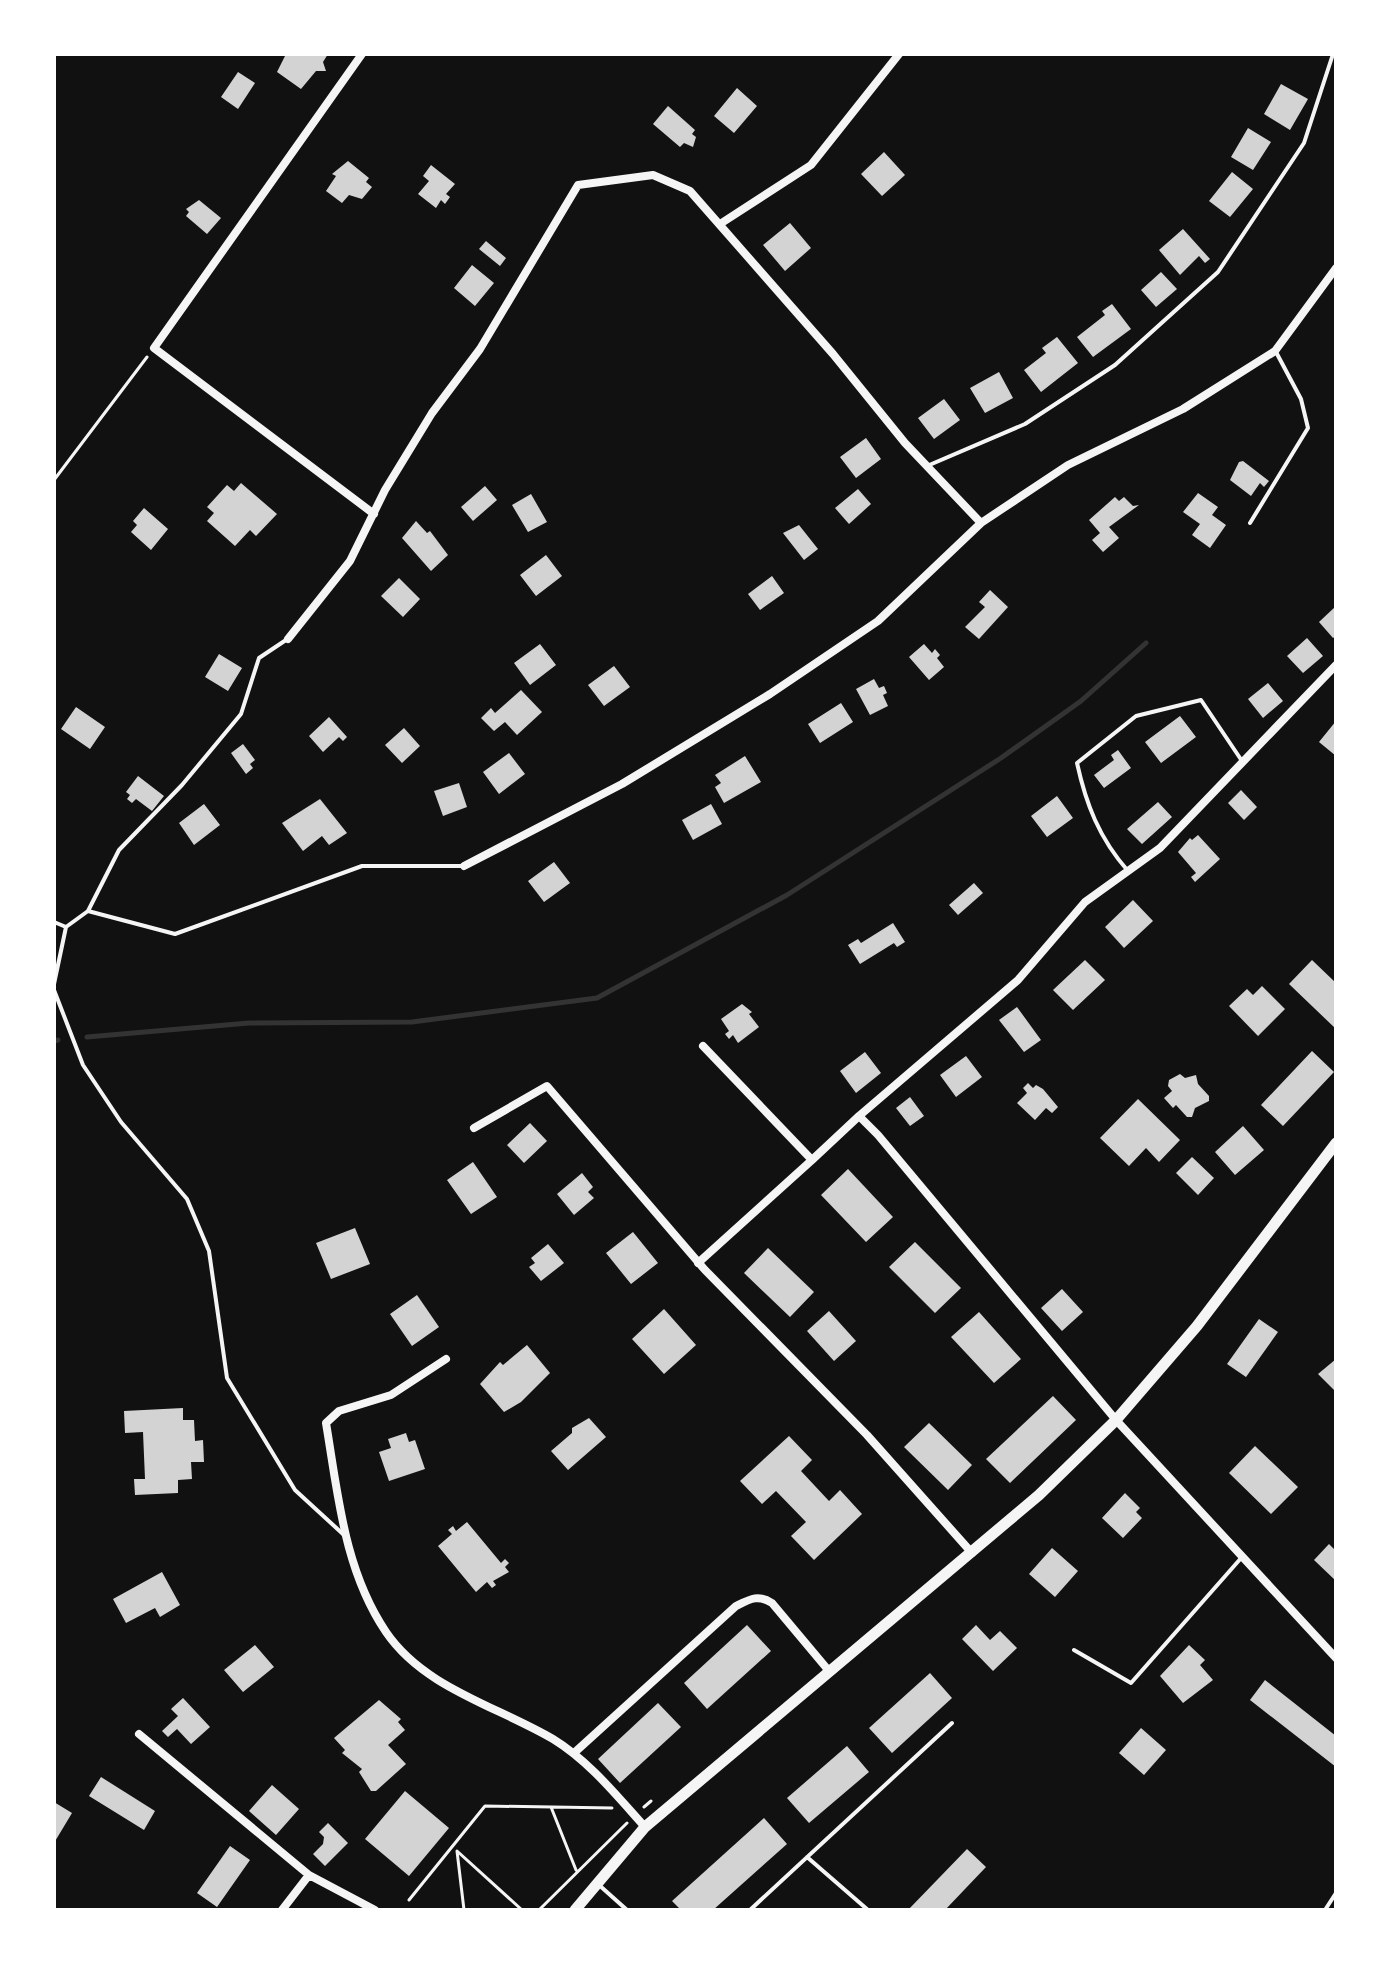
<svg xmlns="http://www.w3.org/2000/svg" width="1390" height="1964" viewBox="0 0 1390 1964" font-family="'Nunito Sans',sans-serif">
<rect width="100%" height="100%" fill="#111"/>
<g fill="none" stroke-linecap="round" stroke-linejoin="round">
<!-- stream -->
<path stroke="#333" stroke-width="5" d="M87,1037L249,1023L412,1022L597,998L787,895L1001,758L1081,701L1146,643
M54,1041L58,1040"/>
</g>
<!-- building -->
<path fill="#d3d3d3" d="M286,54H328L323,62L326,71H316L301,89L277,72Z
M238,72L255,83L238,109L221,97Z
M1281,84L1308,99L1290,130L1264,114Z
M737,88L757,106L734,133L714,116Z
M668,106L695,130L692,134L696,137L693,147L684,143L680,147L653,124Z
M1248,128L1271,142L1253,170L1231,157Z
M884,152L905,175L882,196L861,174Z
M348,161L369,178L366,182L372,187L362,199L349,195L342,203L326,191L336,176L332,174Z
M431,165L455,184L446,194L450,197L445,204L441,200L436,208L418,194L429,181L423,176Z
M1232,172L1253,189L1230,217L1209,201Z
M199,200L221,218L207,234L186,216L189,212L186,209Z
M790,223L811,248L785,271L763,245Z
M1183,229L1210,259L1205,263L1199,256L1180,275L1159,250Z
M486,241L506,258L500,266L479,249Z
M472,265L494,283L475,306L454,288Z
M1161,272L1177,289L1156,307L1141,290Z
M1112,304L1131,329L1093,357L1077,337L1105,315L1102,311Z
M1057,337L1078,363L1041,392L1024,370L1046,353L1042,348Z
M999,372L1013,398L985,413L970,388Z
M944,399L960,420L934,439L918,418Z
M866,438L881,459L856,478L840,457Z
M1243,461L1269,481L1264,487L1260,483L1251,496L1230,480L1239,462Z
M241,483L277,514L256,536L250,530L235,546L207,521L214,513L207,507L227,485L234,491Z
M485,486L497,500L473,521L461,507Z
M858,489L871,504L849,524L835,508Z
M1198,493L1218,507L1212,515L1226,525L1210,548L1192,535L1200,524L1183,512Z
M531,494L547,522L528,532L512,505Z
M1115,497L1119,501L1124,497L1133,506L1139,505L1109,527L1119,538L1103,552L1092,540L1100,533L1089,520Z
M144,508L168,529L151,550L131,532L137,525L133,521Z
M416,521L427,533L430,531L448,555L431,571L402,538Z
M799,525L818,549L804,560L783,533Z
M546,555L562,576L536,596L520,575Z
M772,576L784,593L760,610L748,594Z
M399,578L420,599L403,617L381,596Z
M990,590L1008,607L979,639L965,627L985,607L979,602Z
M1336,606V636L1333,638L1319,622Z
M1307,638L1323,656L1303,673L1287,656Z
M540,644L556,665L530,685L514,663Z
M924,644L932,653L935,649L940,655L937,658L944,667L929,680L909,657Z
M219,654L242,668L228,691L205,677Z
M614,666L630,687L604,706L588,685Z
M874,679L879,688L884,686L887,693L883,695L888,706L870,715L856,689Z
M1268,683L1283,701L1263,718L1248,699Z
M521,690L542,712L517,735L505,722L494,731L481,718L491,708L495,713Z
M841,703L853,722L820,743L808,724Z
M76,707L105,727L90,749L61,729Z
M1180,716L1196,737L1161,763L1145,742Z
M329,717L347,737L343,741L339,737L323,752L309,736Z
M1336,721V756L1319,742Z
M404,728L420,746L402,763L385,745Z
M243,744L255,760L250,764L253,768L246,774L231,753Z
M1118,750L1131,768L1104,788L1094,775L1114,760L1111,755Z
M509,753L525,774L499,794L483,772Z
M745,756L761,782L724,803L715,787L721,783L715,775Z
M138,776L164,796L152,811L136,799L132,803L127,799L130,795L126,792Z
M459,783L467,807L443,816L434,791Z
M1241,790L1257,807L1244,820L1228,803Z
M1057,796L1073,818L1047,837L1031,816Z
M320,799L347,833L329,845L322,836L303,851L282,823Z
M1158,802L1172,817L1142,844L1127,829Z
M204,804L220,825L194,845L179,823Z
M711,804L722,824L693,840L682,820Z
M1198,835L1220,859L1195,882L1191,877L1196,873L1178,852L1190,838L1192,840Z
M554,862L570,883L544,902L528,881Z
M974,883L983,893L958,915L949,905Z
M1133,900L1153,921L1124,948L1105,927Z
M893,923L905,942L897,947L894,943L860,964L848,945L858,939L861,943Z
M1085,960L1105,980L1073,1010L1053,990Z
M1312,960L1336,983V1029L1289,984Z
M1262,986L1285,1009L1258,1036L1229,1006L1247,989L1253,995Z
M742,1004L752,1012L749,1014L759,1027L738,1043L733,1035L729,1039L725,1034L729,1031L721,1019Z
M1017,1007L1041,1040L1024,1052L999,1020Z
M1312,1051L1334,1072L1283,1126L1261,1105Z
M865,1052L881,1073L856,1093L840,1071Z
M966,1056L982,1077L956,1097L940,1075Z
M1180,1074L1185,1078L1196,1075L1198,1084L1209,1096V1101L1195,1108L1192,1117H1187L1176,1105L1173,1108L1164,1098L1172,1091L1168,1086L1169,1080Z
M1028,1083L1033,1088L1036,1085L1043,1089L1058,1107L1052,1113L1046,1108L1035,1120L1017,1103L1027,1093L1023,1088Z
M910,1097L924,1116L910,1126L896,1108Z
M1138,1099L1180,1140L1159,1162L1146,1148L1129,1166L1100,1138Z
M530,1123L547,1141L524,1163L507,1145Z
M1243,1126L1264,1150L1235,1175L1215,1152Z
M1192,1157L1214,1178L1198,1195L1176,1173Z
M473,1162L497,1197L471,1214L447,1180Z
M848,1169L893,1217L866,1242L821,1195Z
M582,1173L593,1187L588,1192L594,1198L574,1215L557,1194Z
M355,1228L370,1264L331,1279L316,1243Z
M633,1232L658,1263L631,1284L606,1253Z
M915,1242L961,1288L935,1313L889,1267Z
M548,1244L564,1263L541,1281L529,1267L535,1263L531,1258Z
M768,1248L814,1292L790,1317L744,1273Z
M1062,1289L1083,1312L1062,1331L1041,1308Z
M417,1295L439,1327L412,1346L390,1314Z
M664,1309L696,1345L664,1374L632,1339Z
M829,1311L856,1341L834,1361L807,1331Z
M979,1312L1021,1359L994,1383L951,1337Z
M1259,1319L1278,1332L1246,1377L1227,1364Z
M527,1345L550,1373L521,1402L504,1412L480,1384L500,1362L503,1365Z
M1336,1359V1392L1318,1374Z
M1053,1396L1076,1420L1010,1483L986,1459Z
M183,1408V1420H194L195,1441L203,1440L204,1462H191L192,1479L178,1480V1493L135,1495L134,1479H145L143,1432L125,1433L124,1411Z
M589,1418L606,1437L568,1470L551,1451L572,1433V1428Z
M929,1423L972,1465L948,1490L904,1447Z
M406,1433L409,1442L415,1440L425,1469L389,1481L379,1452L391,1448L388,1439Z
M789,1436L812,1460L801,1471L829,1501L840,1490L862,1514L814,1560L791,1536L806,1522L776,1491L762,1504L740,1481Z
M1255,1446L1298,1487L1271,1514L1229,1473Z
M1125,1493L1140,1508L1136,1512L1142,1518L1123,1538L1102,1518Z
M467,1522L501,1563L505,1559L509,1563L505,1567L509,1572L493,1581L496,1585L492,1588L487,1582L476,1592L438,1546L452,1534L448,1530L453,1526L456,1531Z
M1329,1544L1336,1551V1581L1314,1560Z
M1052,1548L1078,1571L1055,1597L1029,1574Z
M162,1572L180,1605L160,1617L155,1608L126,1623L113,1599Z
M747,1625L771,1651L707,1709L684,1683Z
M976,1625L990,1640L1000,1631L1017,1648L993,1671L962,1639Z
M255,1645L274,1667L243,1692L224,1670Z
M1189,1645L1205,1660L1200,1665L1213,1680L1183,1703L1160,1676Z
M930,1673L952,1698L892,1753L869,1728Z
M1265,1680L1336,1736V1767L1250,1700Z
M183,1698L210,1727L191,1744L177,1729L168,1737L162,1731L178,1716L171,1709Z
M379,1700L401,1719L398,1722L405,1730L388,1745L406,1764L376,1791H371L359,1772L362,1769L342,1753L345,1750L334,1738Z
M658,1703L681,1727L620,1783L598,1759Z
M1141,1728L1166,1750L1144,1775L1119,1753Z
M847,1746L869,1772L809,1823L787,1798Z
M101,1777L155,1811L144,1830L89,1796Z
M272,1785L299,1809L276,1835L249,1811Z
M405,1791L449,1828L409,1876L365,1839Z
M54,1802L72,1813L54,1843Z
M764,1818L787,1844L713,1910H681L672,1901Z
M328,1823L348,1843L325,1866L313,1854L323,1844L324,1837L319,1832Z
M230,1846L250,1860L217,1907L197,1893Z
M967,1849L986,1867L945,1910H908Z"/>
<g fill="none" stroke-linecap="round" stroke-linejoin="round">
<!-- path -->
<path stroke="#f5f5f5" stroke-width="3" d="M54,480L147,357
M551,1807L576,1870
M644,1807L651,1801
M409,1900L485,1806L612,1808
M464,1910L457,1851L522,1910
M539,1910L627,1823"/>
<!-- service -->
<path stroke="#f5f5f5" stroke-width="4" d="M927,466L1025,424L1115,365L1218,272L1304,143L1333,54
M1250,523L1308,428L1301,399L1276,352
M1128,871C1099,838 1086,804 1077,763L1136,716L1201,700L1242,761
M88,911L175,934L362,866H464
M54,922L66,927
M54,984L66,927L88,911L119,850L182,785L241,714L259,658L286,640
M54,990L83,1065L121,1122L187,1199L209,1251L227,1378L295,1490L344,1535
M1074,1650L1131,1683L1242,1557
M807,1857L868,1910
M599,1885L627,1910
M750,1910L952,1723
M1325,1910L1336,1893"/>
<!-- minor -->
<path stroke="#f5f5f5" stroke-width="8" d="M362,54L154,348L374,514
M720,224L811,165L899,54
M288,639L350,561L385,490L432,413L480,349L578,185L653,175L690,191L833,354L905,443L981,523
M464,866L622,784L770,694L878,621L981,523L1068,465L1183,409L1275,351L1336,268
M703,1046L812,1160L859,1116L878,1135L1116,1420L1336,1658
M859,1116L1018,980L1085,902L1160,848L1336,665
M474,1128L547,1086L705,1270L867,1435L972,1553
M698,1263L812,1160
M446,1359L391,1395L339,1411L326,1423C338,1494 344,1570 386,1632C424,1688 497,1706 553,1739C589,1761 617,1796 645,1827
M139,1734L309,1875L375,1910
M574,1753L736,1606C750,1599 758,1594 772,1603L829,1671
M282,1910L309,1875"/>
<!-- tertiary -->
<path stroke="#f5f5f5" stroke-width="11" d="M575,1910L645,1827L1039,1495L1116,1420L1197,1326L1336,1143"/>
</g>
<!-- border -->
<rect width="1390" height="1964" fill="none" stroke="#ffffff" stroke-width="112"/>
</svg>
